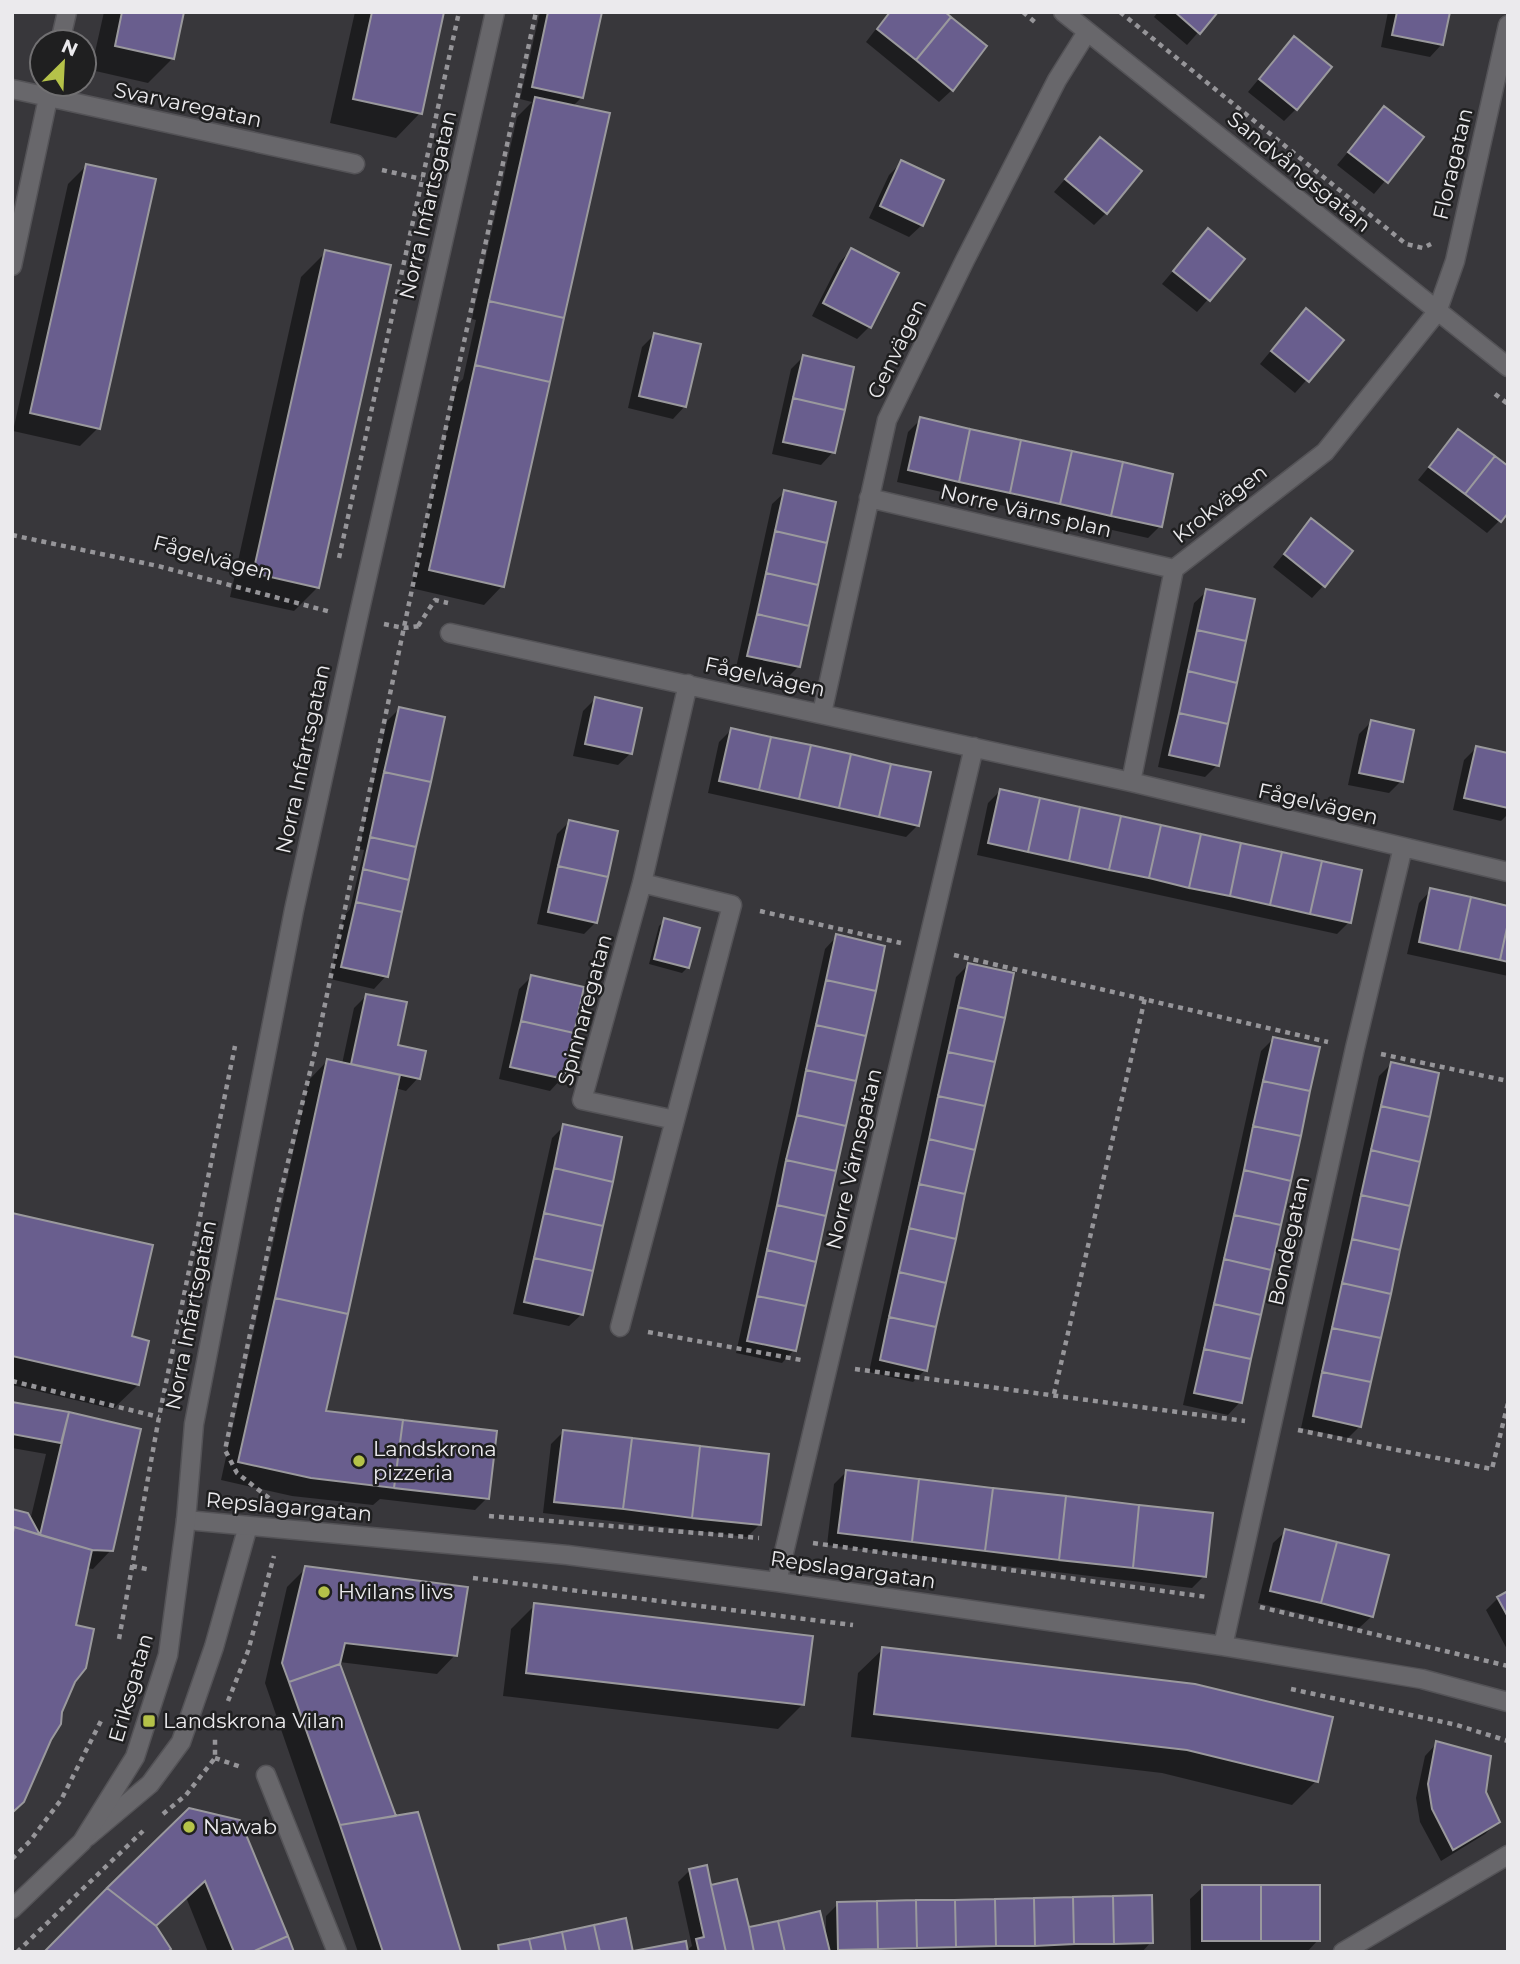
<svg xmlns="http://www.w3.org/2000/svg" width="1520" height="1964" viewBox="0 0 1520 1964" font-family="Montserrat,sans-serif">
<rect width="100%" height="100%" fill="#38373b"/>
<!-- shadow -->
<path fill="#0007" d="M104,12H183L172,59L148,83L91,70Z
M355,12H443L420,113L396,138L330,123Z
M540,12H600L581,98L572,107L502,586L484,605L411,588L457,385L463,379L476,320L472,319L517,117L532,102L520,99Z
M889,12H942L952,90L939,102L866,42Z
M1158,12H1216L1187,45L1154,17Z
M1388,12H1448L1442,44L1430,57L1381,47Z
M1282,51L1296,109L1284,121L1248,92Z
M1385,108L1422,137L1374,194L1337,165Z
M1100,139L1106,213L1094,225L1054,192Z
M902,162L922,225L909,237L869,218L889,175Z
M87,165L98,428L80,446L13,431L68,184Z
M1208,230L1243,259L1197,312L1162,284Z
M851,250L870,326L857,339L812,316L839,263Z
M326,252L318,587L294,611L230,597L301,277Z
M1294,323L1342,340L1295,393L1260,364Z
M654,335L685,406L673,419L628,408L642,347Z
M803,357L833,452L821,465L772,454L791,369Z
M921,419L1160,526L1148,538L897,482L908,432Z
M1458,431L1499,521L1487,533L1418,480Z
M785,492L798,667L786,679L736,668L772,504Z
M1312,520L1324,585L1312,598L1273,567Z
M1207,591L1217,765L1205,777L1158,767L1194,603Z
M595,699L631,753L618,765L573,756L583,711Z
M399,709L386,976L374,989L330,979L344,916L350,909L364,850L359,849L387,721Z
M1371,722L1401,781L1389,793L1348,785L1359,734Z
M731,730L918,825L906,837L708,793L719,742Z
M1476,748L1508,755V814L1501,821L1453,810L1464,760Z
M1000,791L1349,922L1337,934L977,855L988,803Z
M569,822L596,922L584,934L537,924L557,834Z
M1431,890L1508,907V976L1407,954L1419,903Z
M665,920L688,967L682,973L649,964L659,926Z
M837,936L794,1350L782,1363L736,1353L825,949Z
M968,965L925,1370L913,1382L869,1372L956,977Z
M531,977L562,1078L550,1091L499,1079L519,989Z
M366,996L396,1046L418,1078L406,1091L395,1088L324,1413L487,1498L475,1510L380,1499L373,1505L292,1496L221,1480L309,1080L327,1061L342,1064L354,1008Z
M1274,1038L1240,1402L1228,1415L1183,1405L1261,1051Z
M1391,1064L1360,1426L1348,1438L1301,1428L1379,1076Z
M564,1126L582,1314L569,1326L513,1314L552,1138Z
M12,1214L130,1338L138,1385L113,1409L12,1385Z
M12,1404L69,1414L111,1550L93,1569L87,1568L74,1627L73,1681L23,1801L12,1812V1511L30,1521L46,1454L12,1448Z
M563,1432L759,1525L747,1537L543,1513L551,1444Z
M846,1472L1204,1576L1192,1588L827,1545L834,1484Z
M1286,1531L1372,1616L1359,1628L1258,1603L1273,1543Z
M306,1568L455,1655L437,1674L339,1662L395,1818L460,1952H358L265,1683L287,1587Z
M1508,1593V1651L1486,1610L1498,1598Z
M535,1605L803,1704L778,1729L503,1696L511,1629Z
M883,1649L1316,1781L1292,1805L1162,1773L851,1737L858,1673Z
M1437,1743L1484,1792L1498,1821L1485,1834L1441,1861L1420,1822L1416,1798L1425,1756Z
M189,1810L292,1952H208L186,1897L47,1952Z
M690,1870L710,1887L747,1931L826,1937V1916L838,1904L1151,1942L1142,1952H641L686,1951L692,1946L678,1882Z
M1203,1887L1318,1940L1307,1952H1191L1190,1899Z"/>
<!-- building -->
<path fill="#695e8e" stroke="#9a999d" stroke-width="2" d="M122,12H184L174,59L115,46Z
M372,12H444L422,114L353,99Z
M548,12H602L583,98L532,87Z
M890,12H945L951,17L916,60L877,29Z
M1175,12H1218L1200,34Z
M1397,12H1450L1443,45L1392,35Z
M951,17L987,46L953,91L916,60Z
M1294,36L1332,67L1297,110L1259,79Z
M535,97L610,113L564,318L489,301Z
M1384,106L1424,137L1388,183L1348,152Z
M1100,137L1142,171L1107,214L1065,179Z
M901,160L944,180L923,226L880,206Z
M86,164L156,179L100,429L30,413Z
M1208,228L1245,259L1210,301L1173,271Z
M851,248L899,273L871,328L823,303Z
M325,250L391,265L319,588L253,573Z
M489,301L564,318L550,382L475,365Z
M1306,308L1344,340L1309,382L1271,351Z
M654,333L701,344L686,407L639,396Z
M803,355L854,367L845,410L793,398Z
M475,365L550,382L504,587L429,570Z
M793,398L845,410L835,453L783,442Z
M920,417L970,429L959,482L908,470Z
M970,429L1021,440L1010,493L959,482Z
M1458,429L1495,456L1465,494L1429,467Z
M1021,440L1072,451L1060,504L1010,493Z
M1072,451L1123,462L1111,516L1060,504Z
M1495,456L1508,466V513L1501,522L1465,494Z
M1123,462L1173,474L1162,527L1111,516Z
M784,490L836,502L827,543L775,531Z
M1311,518L1353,551L1325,587L1284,554Z
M775,531L827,543L818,585L766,573Z
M766,573L818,585L809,626L757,614Z
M1206,589L1255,599L1246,641L1197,630Z
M757,614L809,626L800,667L747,656Z
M1197,630L1246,641L1237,683L1188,671Z
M1188,671L1237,683L1228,724L1179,713Z
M595,697L642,708L632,754L585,744Z
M399,707L445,717L431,782L384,772Z
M1179,713L1228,724L1219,766L1169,755Z
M1371,720L1414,730L1403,782L1359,773Z
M731,728L771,737L759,790L719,781Z
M771,737L811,745L799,799L759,790Z
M811,745L851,754L839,808L799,799Z
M1476,746L1508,753V808L1464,798Z
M851,754L891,764L879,817L839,808Z
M891,764L931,772L919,826L879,817Z
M384,772L431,782L416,847L370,837Z
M1000,789L1040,798L1028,852L988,843Z
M1040,798L1080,807L1069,861L1028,852Z
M1080,807L1121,816L1109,870L1069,861Z
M1121,816L1161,825L1149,878L1109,870Z
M569,820L618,831L608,877L558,866Z
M1161,825L1201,834L1189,888L1149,878Z
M1201,834L1241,843L1230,896L1189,888Z
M370,837L416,847L409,880L363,869Z
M1241,843L1282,852L1270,905L1230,896Z
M1282,852L1322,861L1310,914L1270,905Z
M1322,861L1362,870L1351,923L1310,914Z
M558,866L608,877L597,923L548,912Z
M363,869L409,880L402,912L356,902Z
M1430,888L1471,897L1459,951L1419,942Z
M1471,897L1508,906V923L1500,960L1459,951Z
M356,902L402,912L388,977L341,967Z
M664,918L700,928L689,968L654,959Z
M1508,923V962L1500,960Z
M836,934L885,946L876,991L826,980Z
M968,963L1014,973L1005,1018L958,1007Z
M531,975L584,987L574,1033L521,1021Z
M826,980L876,991L866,1036L816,1025Z
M366,994L407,1002L398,1045L426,1051L420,1079L351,1064Z
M958,1007L1005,1018L995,1062L948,1052Z
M521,1021L574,1033L564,1079L510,1067Z
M816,1025L866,1036L856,1081L806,1070Z
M1273,1037L1320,1047L1310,1091L1263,1081Z
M948,1052L995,1062L985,1106L938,1096Z
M327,1059L400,1075L348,1314L275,1298Z
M1391,1062L1439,1073L1430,1117L1381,1106Z
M806,1070L856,1081L846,1126L797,1115Z
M1263,1081L1310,1091L1301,1136L1253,1126Z
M938,1096L985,1106L975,1150L929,1139Z
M1381,1106L1430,1117L1420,1162L1371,1150Z
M797,1115L846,1126L836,1171L786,1160Z
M563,1124L622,1137L613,1182L554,1168Z
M1253,1126L1301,1136L1291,1181L1244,1170Z
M929,1139L975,1150L965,1194L919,1184Z
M1371,1150L1420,1162L1410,1206L1361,1195Z
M786,1160L836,1171L826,1216L777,1205Z
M554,1168L613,1182L603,1226L544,1213Z
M1244,1170L1291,1181L1281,1225L1234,1215Z
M919,1184L965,1194L956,1239L909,1228Z
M1361,1195L1410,1206L1400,1250L1352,1239Z
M777,1205L826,1216L816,1262L767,1250Z
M12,1213L153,1245L132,1336L149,1341L139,1385L12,1356Z
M544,1213L603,1226L593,1271L534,1258Z
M1234,1215L1281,1225L1271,1270L1224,1259Z
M909,1228L956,1239L946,1283L899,1272Z
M1352,1239L1400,1250L1391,1294L1342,1283Z
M767,1250L816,1262L806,1306L757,1296Z
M534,1258L593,1271L583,1315L524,1302Z
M1224,1259L1271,1270L1261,1315L1214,1304Z
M899,1272L946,1283L936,1327L889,1317Z
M1342,1283L1391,1294L1381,1338L1332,1328Z
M757,1296L806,1306L796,1351L747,1341Z
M275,1298L348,1314L326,1411L403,1420L394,1488L311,1478L238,1462Z
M1214,1304L1261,1315L1251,1359L1204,1349Z
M889,1317L936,1327L927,1371L880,1360Z
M1332,1328L1381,1338L1371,1382L1322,1372Z
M1204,1349L1251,1359L1242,1403L1194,1393Z
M1322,1372L1371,1382L1361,1427L1313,1416Z
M12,1402L69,1412L61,1443L12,1434Z
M69,1412L141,1429L113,1551L92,1550L40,1535Z
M403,1420L497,1431L489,1499L394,1488Z
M563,1430L632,1438L623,1509L554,1502Z
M632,1438L700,1446L692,1518L623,1509Z
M700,1446L769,1454L761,1525L692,1518Z
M846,1470L919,1479L912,1542L838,1533Z
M919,1479L993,1488L985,1551L912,1542Z
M993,1488L1066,1496L1059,1560L985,1551Z
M1066,1496L1139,1505L1133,1568L1059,1560Z
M1139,1505L1213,1513L1206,1577L1133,1568Z
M12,1509L28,1513L40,1535L14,1527L12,1537Z
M14,1527L92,1550L76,1625L94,1629L86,1668L75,1682L62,1712L61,1724L51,1740L24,1802L14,1811L12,1809V1537Z
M1285,1529L1337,1542L1321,1603L1270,1591Z
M1337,1542L1389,1555L1373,1617L1321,1603Z
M305,1566L468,1587L457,1656L345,1643L340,1664L289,1682L282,1663Z
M1508,1591V1617L1497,1597Z
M534,1603L813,1636L804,1705L526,1673Z
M882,1647L1195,1684L1333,1717L1318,1782L1187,1750L874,1714Z
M340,1664L396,1816L340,1825L289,1682Z
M1436,1741L1491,1756L1486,1792L1500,1822L1453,1850L1432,1809L1428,1784Z
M189,1808L240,1820L288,1936L252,1952H234L205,1881L156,1926L107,1888Z
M418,1812L461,1952H383L340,1825Z
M707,1865L711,1885L726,1952H699L696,1939L704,1937L689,1869Z
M737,1879L749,1927L754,1952H726L711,1885Z
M1202,1885H1261V1941H1202Z
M1261,1885H1320V1941H1261Z
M107,1888L156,1926L171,1949L168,1952H44Z
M1152,1895L1153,1943L1114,1944L1113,1896Z
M1113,1896L1114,1944H1074L1073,1897Z
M1073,1897L1074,1944L1035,1946L1034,1898Z
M1034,1898L1035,1946H996L995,1899Z
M995,1899L996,1946L956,1947L955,1900Z
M916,1900L917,1948L878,1949L877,1901Z
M916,1900H955L956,1947L917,1948Z
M877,1901L878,1949L838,1950L837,1902Z
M820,1911L830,1952H785L778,1921Z
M626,1918L633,1952H600L594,1925Z
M778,1921L785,1952H754L749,1927Z
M594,1925L600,1952H566L562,1932Z
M562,1932L566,1952H532L529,1939Z
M288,1936L294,1952H252Z
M529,1939L532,1952H499L498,1945Z
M686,1941L688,1952H633V1951Z"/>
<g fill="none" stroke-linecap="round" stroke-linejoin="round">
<defs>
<path id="lane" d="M87,1837L150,1784L181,1742L214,1647L248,1526"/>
<path id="street" d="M1063,12L1508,367
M60,42L67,12
M12,89L355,164
M12,266L51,84
M869,498L1174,569
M450,633L1131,782L1508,872
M822,713L887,420L965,260L1057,80L1087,32
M1131,782L1174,569L1325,452L1437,312L1455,261L1508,25
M675,1120L582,1100L642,883L688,684
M620,1327L732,905L642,883
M186,1520L567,1555L777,1582L1223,1646L1422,1679L1508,1702
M777,1582L974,747
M1223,1646L1355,1048L1403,847
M266,1775L337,1952
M1343,1952L1508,1855"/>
<path id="secondary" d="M12,1909L82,1842L135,1757L168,1655L186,1520L194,1424L294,910L358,618L495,12"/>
</defs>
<!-- lane casing -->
<use href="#lane" stroke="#545357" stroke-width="21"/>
<!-- street casing -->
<use href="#street" stroke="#545357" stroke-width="21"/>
<!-- secondary casing -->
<use href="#secondary" stroke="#545357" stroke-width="21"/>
<!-- path -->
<path stroke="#969599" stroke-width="4.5" stroke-dasharray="5 5" stroke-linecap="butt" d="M1023,12L1036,23
M1120,12L1406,244L1423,248L1431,244
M382,170L422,179
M1495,394L1508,404
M12,535L158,566L331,612
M339,558L459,12
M384,624L404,628L420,626
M418,626L435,600L448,603
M760,911L901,943
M954,955L1328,1042
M1381,1054L1508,1081
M648,1332L801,1360
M855,1369L1245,1421
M12,1381L159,1417
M1054,1394L1145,998
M1298,1430L1492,1469L1508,1403
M269,1498L237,1473L225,1450L280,1195L316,1047L459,365L536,12
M489,1516L759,1538
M813,1543L1207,1597
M132,1566L151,1570
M473,1578L853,1625
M1260,1607L1508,1666
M119,1639L159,1417L235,1046
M1291,1689L1457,1725L1508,1741
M228,1701L248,1651L274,1556
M215,1758L241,1767
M163,1814L186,1795L215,1758V1735
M12,1859L30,1841L61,1800L103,1717
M17,1952L143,1831"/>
<!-- lane -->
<use href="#lane" stroke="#68676b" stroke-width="18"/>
<!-- street -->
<use href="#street" stroke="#68676b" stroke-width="18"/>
<!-- secondary -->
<use href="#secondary" stroke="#68676b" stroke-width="18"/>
</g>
<!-- markers -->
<g fill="#b5c249" stroke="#1f1f20" stroke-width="2.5">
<circle cx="359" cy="1461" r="7"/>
<circle cx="324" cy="1592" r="7"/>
<rect x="142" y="1714" width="14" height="14" rx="3.5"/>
<circle cx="189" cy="1827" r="7"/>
</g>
<g text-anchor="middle" stroke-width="5" stroke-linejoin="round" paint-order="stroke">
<!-- street labels -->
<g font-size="21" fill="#ebeaed" stroke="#1f1f20">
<text transform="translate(188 105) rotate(12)" y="7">Svarvaregatan</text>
<text transform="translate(1453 164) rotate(-77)" y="7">Floragatan</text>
<text transform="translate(1299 172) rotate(39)" y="7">Sandvångsgatan</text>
<text transform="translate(428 205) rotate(-77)" y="7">Norra Infartsgatan</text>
<text transform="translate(897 349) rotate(-64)" y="7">Genvägen</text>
<text transform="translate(1220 504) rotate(-38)" y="7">Krokvägen</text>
<text transform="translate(1026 511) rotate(13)" y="7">Norre Värns plan</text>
<text transform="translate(213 558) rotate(15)" y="7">Fågelvägen</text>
<text transform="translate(765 677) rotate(12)" y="7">Fågelvägen</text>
<text transform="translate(303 759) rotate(-78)" y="7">Norra Infartsgatan</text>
<text transform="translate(1318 804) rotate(13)" y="7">Fågelvägen</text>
<text transform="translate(585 1010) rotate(-75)" y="7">Spinnaregatan</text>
<text transform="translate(854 1159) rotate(-77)" y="7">Norre Värnsgatan</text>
<text transform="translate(1289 1241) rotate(-78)" y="7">Bondegatan</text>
<text transform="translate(191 1315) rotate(-79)" y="7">Norra Infartsgatan</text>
<text transform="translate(289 1507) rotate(5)" y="7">Repslagargatan</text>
<text transform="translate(853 1570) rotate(8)" y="7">Repslagargatan</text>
<text transform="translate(131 1688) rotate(-74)" y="7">Eriksgatan</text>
</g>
<!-- poi labels -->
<g font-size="21" fill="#ebeaed" stroke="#1f1f20" text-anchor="start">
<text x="373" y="1456">Landskrona<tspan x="373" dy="24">pizzeria</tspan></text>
<text x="338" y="1599">Hvilans livs</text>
<text x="163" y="1728">Landskrona Vilan</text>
<text x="203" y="1834">Nawab</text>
</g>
</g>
<!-- border -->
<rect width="1520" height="1964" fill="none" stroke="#ebeaed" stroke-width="28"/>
<!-- north arrow -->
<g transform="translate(63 63) rotate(24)"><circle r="33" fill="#1f1f20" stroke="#717072" stroke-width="2"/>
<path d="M0-5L12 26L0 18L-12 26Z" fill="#b5c249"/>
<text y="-10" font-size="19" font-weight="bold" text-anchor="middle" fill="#ebeaed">N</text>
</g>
</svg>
